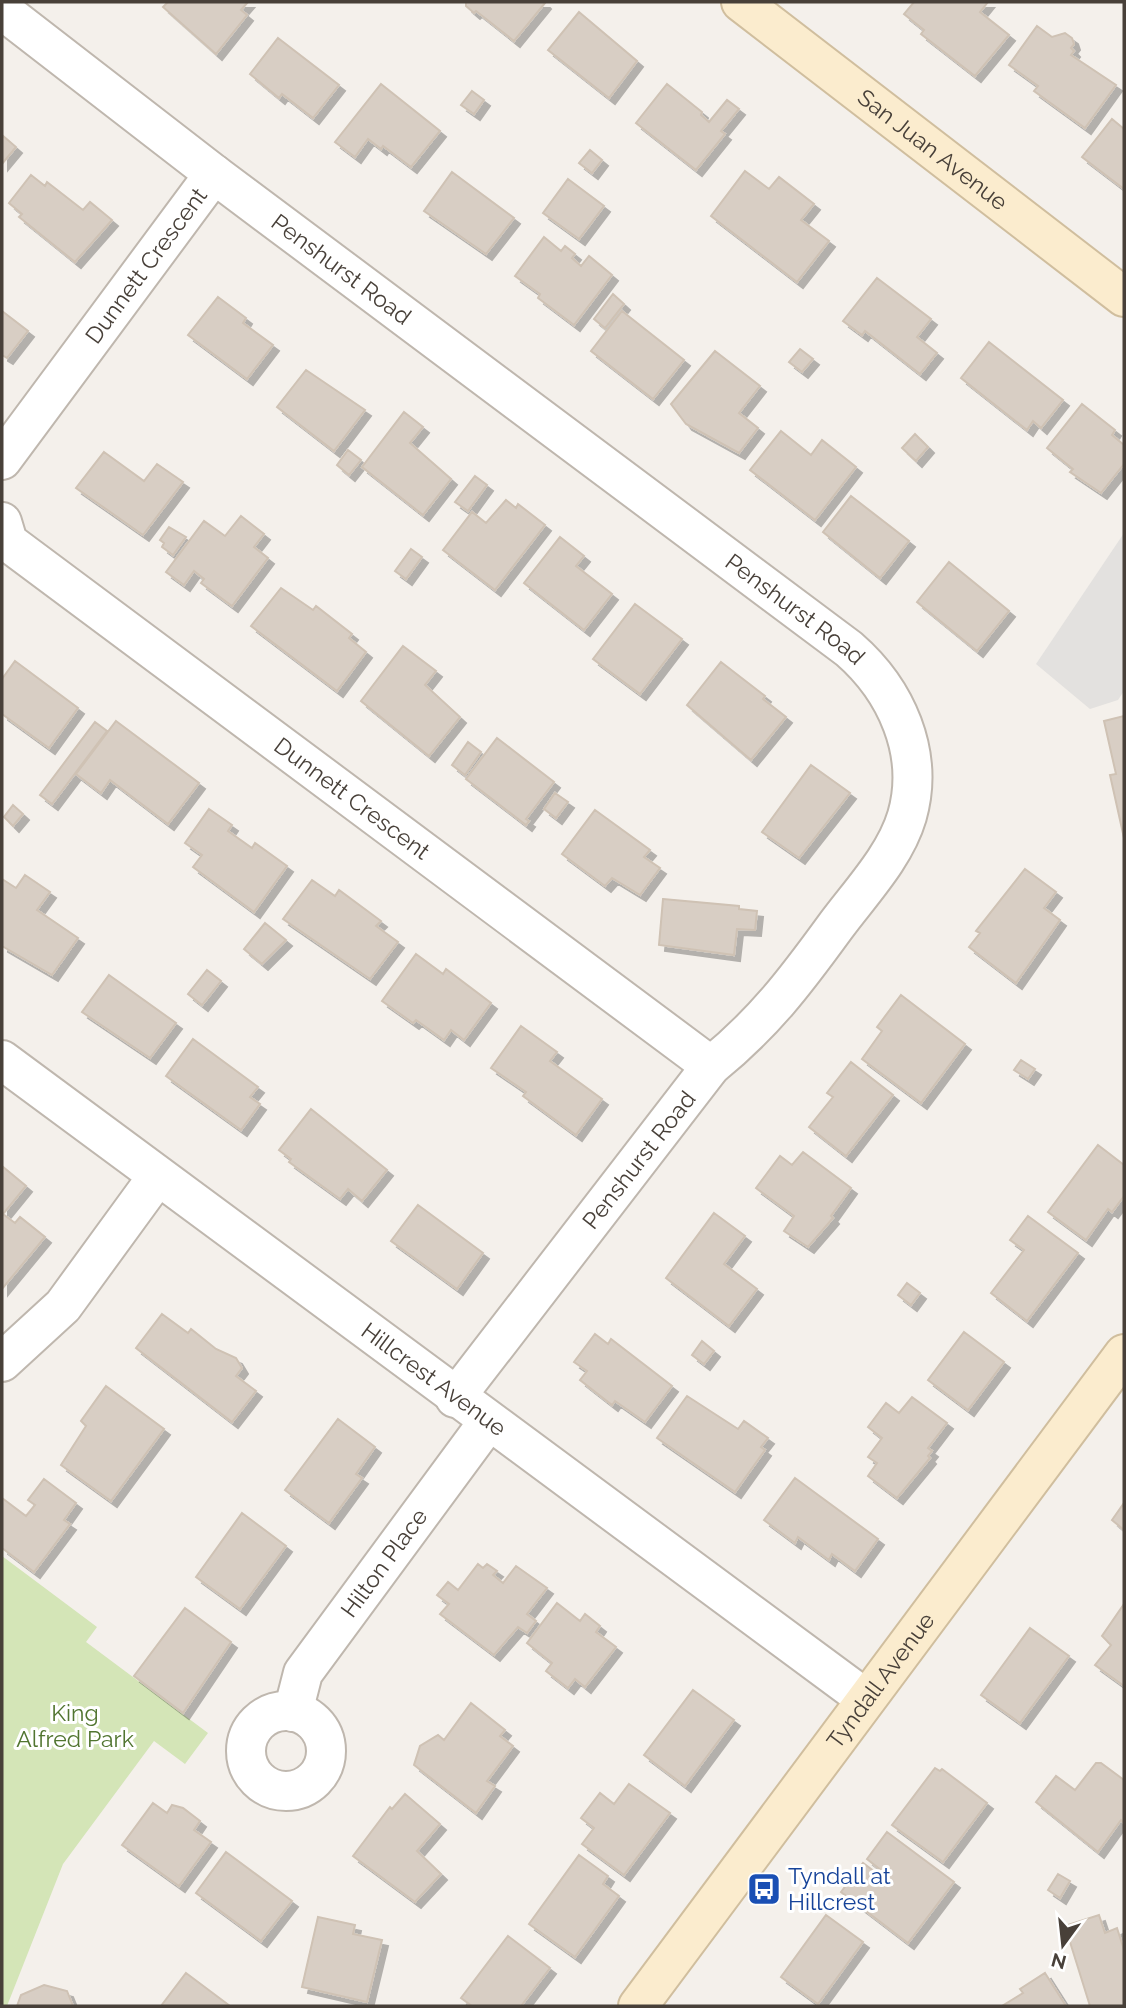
<svg xmlns="http://www.w3.org/2000/svg" width="1126" height="2008" viewBox="0 0 1126 2008" font-family="Raleway,sans-serif">
<defs>
<filter id="shadow"><feDropShadow dx="6" dy="6" stdDeviation="0" flood-color="#0004"/></filter>
</defs>
<rect width="100%" height="100%" fill="#f4f0eb"/>
<!-- green -->
<path fill="#d4e5b7" d="M2,1556L97,1627L86,1642L208,1733L185,1764L154,1741L63,1864L7,2006H2Z"/>
<!-- parking -->
<path fill="#e3e1df" d="M1124,533V691L1118,700L1090,709L1036,664Z"/>
<!-- building -->
<path fill="#d8cec4" stroke="#cfc2b4" stroke-width="2" filter="url(#shadow)" d="M168,2H248L241,10L247,15L216,54L163,7Z
M466,2H544L545,3L514,41L476,11L474,13L466,6Z
M914,2H988L980,12L1009,35L975,76L921,34L924,30L904,14Z
M579,12L637,61L609,98L548,50Z
M1037,26L1052,37L1065,33L1072,38L1074,44L1071,48L1074,51L1071,55L1116,85L1085,128L1034,91L1038,86L1009,65Z
M278,38L339,85L313,118L282,94L279,98L250,74Z
M381,84L440,131L411,167L383,146L381,149L368,139L355,157L335,142Z
M667,84L702,112L701,115L709,122L727,100L739,109L721,131L725,134L696,170L636,123Z
M472,91L484,100L474,114L461,105Z
M1112,119L1124,129V189L1082,157Z
M2,135L16,147L2,164Z
M590,150L602,160L592,173L579,163Z
M745,171L769,189L779,177L814,204L801,220L829,241L797,282L711,216Z
M452,172L514,218L486,254L424,211Z
M31,175L45,186L47,182L83,210L90,202L112,220L75,262L19,217L22,214L9,203Z
M568,179L604,206L579,239L543,213Z
M544,237L561,251L565,246L575,254L572,258L581,266L589,256L612,275L574,325L538,298L540,294L515,276Z
M877,278L931,319L917,337L937,353L920,374L865,331L862,335L843,321Z
M613,294L624,304L605,328L594,319Z
M218,297L246,318L243,323L273,345L247,379L188,335Z
M2,311L28,331L7,358L2,355Z
M622,311L684,360L653,399L591,351Z
M989,342L1063,400L1041,428L1033,421L1027,430L961,378Z
M800,349L813,359L802,372L789,362Z
M715,351L760,386L739,413L758,428L739,453L686,424L671,404Z
M306,370L365,410L334,451L277,407Z
M1082,404L1115,430L1112,435L1124,445V464L1101,493L1070,472L1073,469L1047,448Z
M404,412L423,427L410,443L451,479L423,515L362,467Z
M781,431L811,455L822,440L856,467L815,520L750,470Z
M915,434L928,447L916,461L902,448Z
M348,450L361,460L349,475L337,465Z
M104,452L144,481L157,464L183,482L143,535L76,488Z
M475,476L487,485L468,511L455,502Z
M851,496L909,541L880,578L823,532Z
M506,500L516,508L518,504L545,525L495,590L443,550L472,512L486,523Z
M241,516L264,534L254,547L268,558L232,606L201,583L204,579L194,571L184,585L166,572L204,521L225,536Z
M169,527L186,537L173,555L162,547L164,543L160,540Z
M560,537L584,556L576,566L612,594L584,630L524,583Z
M411,549L422,557L406,579L395,571Z
M949,562L1009,611L977,651L917,602Z
M281,588L313,610L316,606L352,634L349,638L366,652L337,691L251,626Z
M635,604L682,639L640,694L593,659Z
M403,646L436,671L425,685L460,717L429,756L361,701Z
M15,661L78,708L49,748L2,714V679Z
M721,662L765,696L763,699L786,717L751,760L687,705Z
M1124,716V838L1110,775L1116,774L1104,721Z
M116,721L199,783L168,824L110,780L101,793L76,774Z
M95,722L107,731L52,804L40,795Z
M497,738L554,782L526,819L529,821L526,825L466,779Z
M468,742L481,752L465,775L452,765Z
M811,765L850,793L799,858L762,832Z
M555,793L568,802L556,818L544,809Z
M13,805L23,814L13,826L4,817Z
M209,809L232,825L228,831L252,848L255,843L287,866L254,912L193,867L202,855L185,843Z
M595,810L650,850L644,857L660,868L640,895L612,878L605,886L562,854Z
M1025,869L1056,892L1044,908L1060,920L1016,983L969,947L980,933L976,931Z
M25,875L50,892L37,910L78,938L52,975L2,946V879L16,888Z
M312,880L335,896L339,890L381,921L376,926L398,942L370,979L283,919Z
M663,899L739,906V909L757,911L755,930L737,929L734,955L659,945Z
M265,923L286,940L262,964L244,949Z
M416,954L443,974L446,969L491,1003L464,1040L451,1030L444,1040L416,1020L413,1023L382,1001Z
M207,970L221,981L202,1005L188,994Z
M109,975L176,1023L150,1058L82,1012Z
M901,995L965,1044L921,1103L862,1059L882,1031L877,1027Z
M521,1026L557,1052L550,1061L602,1099L576,1135L523,1096L526,1092L491,1068Z
M193,1039L258,1087L250,1097L260,1104L241,1130L166,1076Z
M1021,1060L1035,1069L1028,1079L1014,1070Z
M851,1062L893,1095L846,1156L809,1127L833,1097L827,1093Z
M311,1109L387,1170L362,1201L348,1189L340,1199L289,1162L291,1159L279,1150Z
M1098,1145L1124,1165V1196L1112,1212L1108,1209L1086,1240L1048,1212Z
M803,1152L851,1188L831,1216L833,1218L808,1247L784,1231L794,1216L756,1188L780,1156L792,1165Z
M2,1166L26,1186L3,1214L15,1223L20,1217L45,1237L2,1289Z
M418,1205L483,1253L457,1289L391,1241Z
M714,1213L745,1236L724,1264L757,1289L729,1326L666,1278Z
M1028,1216L1078,1253L1027,1321L991,1293L1024,1250L1010,1240Z
M907,1283L920,1293L911,1305L898,1295Z
M162,1314L188,1333L191,1329L216,1349L236,1358L242,1368L236,1376L256,1391L232,1422L136,1348Z
M964,1332L1004,1362L968,1410L928,1380Z
M595,1334L608,1344L611,1339L672,1386L645,1422L615,1401L612,1405L580,1380L587,1371L574,1362Z
M702,1341L714,1351L704,1364L692,1355Z
M106,1386L164,1429L111,1501L61,1465L86,1426L81,1421Z
M687,1396L738,1429L744,1421L768,1438L761,1447L765,1450L735,1492L657,1438Z
M912,1397L947,1423L928,1448L932,1451L928,1456L930,1458L897,1498L868,1476L877,1463L868,1457L882,1438L868,1427L886,1403L899,1413Z
M338,1419L375,1447L356,1474L362,1478L329,1523L285,1490Z
M795,1478L878,1539L855,1571L832,1554L829,1560L798,1537L795,1543L764,1520Z
M44,1479L76,1503L64,1520L70,1524L34,1572L2,1548V1498L26,1516L35,1505L28,1500Z
M1124,1503V1530L1112,1520Z
M242,1513L286,1546L240,1609L196,1577Z
M478,1564L483,1568L487,1564L497,1571L493,1575L503,1583L516,1566L547,1588L527,1614L536,1621L527,1633L518,1627L494,1655L440,1614L449,1604L437,1595L448,1582L458,1590Z
M557,1603L580,1621L585,1614L600,1626L596,1632L616,1647L585,1687L575,1679L568,1688L546,1671L552,1663L527,1643Z
M1124,1604V1686L1095,1665L1111,1645L1102,1636Z
M185,1608L231,1642L183,1713L134,1676Z
M1030,1628L1069,1656L1020,1723L981,1695Z
M693,1690L734,1720L685,1786L644,1755Z
M471,1703L505,1730L500,1736L513,1746L487,1781L495,1786L476,1813L414,1765L420,1746L438,1735L444,1740Z
M1096,1763H1101L1124,1780V1823L1121,1820L1098,1852L1036,1802L1056,1776L1075,1790Z
M935,1768L940,1771L942,1769L987,1803L943,1862L892,1825Z
M629,1784L670,1813L624,1875L582,1844L594,1828L581,1818L600,1793L614,1804Z
M405,1794L440,1824L417,1851L441,1874L415,1902L353,1856L390,1807L392,1809Z
M153,1803L167,1813L172,1805L183,1808L200,1821L194,1830L211,1842L179,1886L122,1845Z
M887,1832L954,1882L908,1943L841,1892L863,1863L879,1875L882,1871L867,1859Z
M226,1852L292,1901L261,1941L196,1893Z
M579,1855L608,1876L603,1884L619,1896L575,1957L529,1924Z
M1058,1874L1070,1881L1060,1898L1048,1890Z
M826,1915L863,1942L818,2004L781,1977Z
M1099,1915L1105,1933L1117,1928L1124,1950V2006H1090L1065,1926Z
M318,1917L355,1925L353,1934L382,1940L367,2002L302,1987Z
M508,1936L550,1968L521,2006H472L461,1998Z
M186,1973L230,2006H161Z
M1045,1973L1066,2006H1002L1023,1993L1020,1989Z
M44,1985L67,1991L73,2006H17L21,1995Z"/>
<g fill="none" stroke-linecap="round" stroke-linejoin="round">
<defs>
<g id="street">
<path id="s1" d="M2,10L214,174L849,649C896,690 925,753 907,816C895,857 860,893 835,927C795,982 764,1023 711,1066L455,1398"/>
<path id="s2" d="M2,460L214,174"/>
<path id="s3" d="M2,522L8,542L711,1066"/>
<path id="s4" d="M2,1060L866,1699"/>
<path d="M2,1362L63,1306L157,1177"/>
<circle cx="286" cy="1751" r="40"/>
<path id="s5" d="M293,1712L303,1673L488,1422"/>
</g>
<g id="secondary">
<path id="s6" d="M741,2L1124,297"/>
<path id="s7" d="M638,2006L1124,1354"/>
</g>
</defs>
<!-- street casing -->
<use href="#street" stroke="#bfb7ae" stroke-width="42"/>
<!-- secondary casing -->
<use href="#secondary" stroke="#d0be9e" stroke-width="42"/>
<!-- street -->
<use href="#street" stroke="#fff" stroke-width="38"/>
<!-- secondary -->
<use href="#secondary" stroke="#fbecce" stroke-width="38"/>
</g>
<!-- icons -->
<defs>
<symbol id="bus-square" viewBox="-11 -11 22 22"><rect x="-9" y="-9" width="18" height="18" rx="4" fill="#1a4fb4" stroke="#fff"/><path d="M-5-6H5V4H4V6H2V4H-2V6H-4V4H-5ZM-3.5-4V0h7V-4ZM-3.5 1.2v1.5H-2V1.2ZM2 1.2v1.5H3.5V1.2Z" fill="#fff"/></symbol>
</defs>
<g fill-rule="evenodd">
<use href="#bus-square" x="745" y="1870" width="38" height="38"/>
</g>
<g text-anchor="middle" stroke-width="6" stroke-linejoin="round" paint-order="stroke">
<!-- street labels -->
<g font-size="23" fill="#484039" stroke="#fff">
<text dy="8" stroke="none"><textPath href="#s6" startOffset="242">San Juan Avenue</textPath></text>
<text dy="8" stroke="none"><textPath href="#s2" startOffset="242">Dunnett Crescent</textPath></text>
<text dy="8" stroke="none"><textPath href="#s1" startOffset="427">Penshurst Road</textPath></text>
<text dy="8" stroke="none"><textPath href="#s1" startOffset="994">Penshurst Road</textPath></text>
<text dy="8" stroke="none"><textPath href="#s3" startOffset="450">Dunnett Crescent</textPath></text>
<text transform="translate(639 1160) rotate(-52)" y="8">Penshurst Road</text>
<text dy="8" stroke="none"><textPath href="#s4" startOffset="537">Hillcrest Avenue</textPath></text>
<text dy="8" stroke="none"><textPath href="#s5" startOffset="177">Hilton Place</textPath></text>
<text dy="8" stroke="none"><textPath href="#s7" startOffset="406">Tyndall Avenue</textPath></text>
</g>
<!-- park labels -->
<g font-size="23" fill="#517530" stroke="#fff">
<text x="75" y="1721">King<tspan x="75" dy="26">Alfred Park</tspan></text>
</g>
<!-- transit labels -->
<g font-size="23" fill="#164399" stroke="#fff" text-anchor="start">
<text x="788" y="1884">Tyndall at<tspan x="788" dy="26">Hillcrest</tspan></text>
</g>
</g>
<!-- border -->
<rect width="1126" height="2008" fill="none" stroke="#484039" stroke-width="7"/>
<!-- north arrow -->
<g transform="translate(1063 1945) rotate(195)" stroke="#ffffff" stroke-width="5" paint-order="stroke">
<path d="M0-5L12 26L0 18L-12 26Z" fill="#484039"/>
<text y="-10" font-size="19" font-weight="bold" text-anchor="middle" fill="#484039">N</text>
</g>
</svg>
